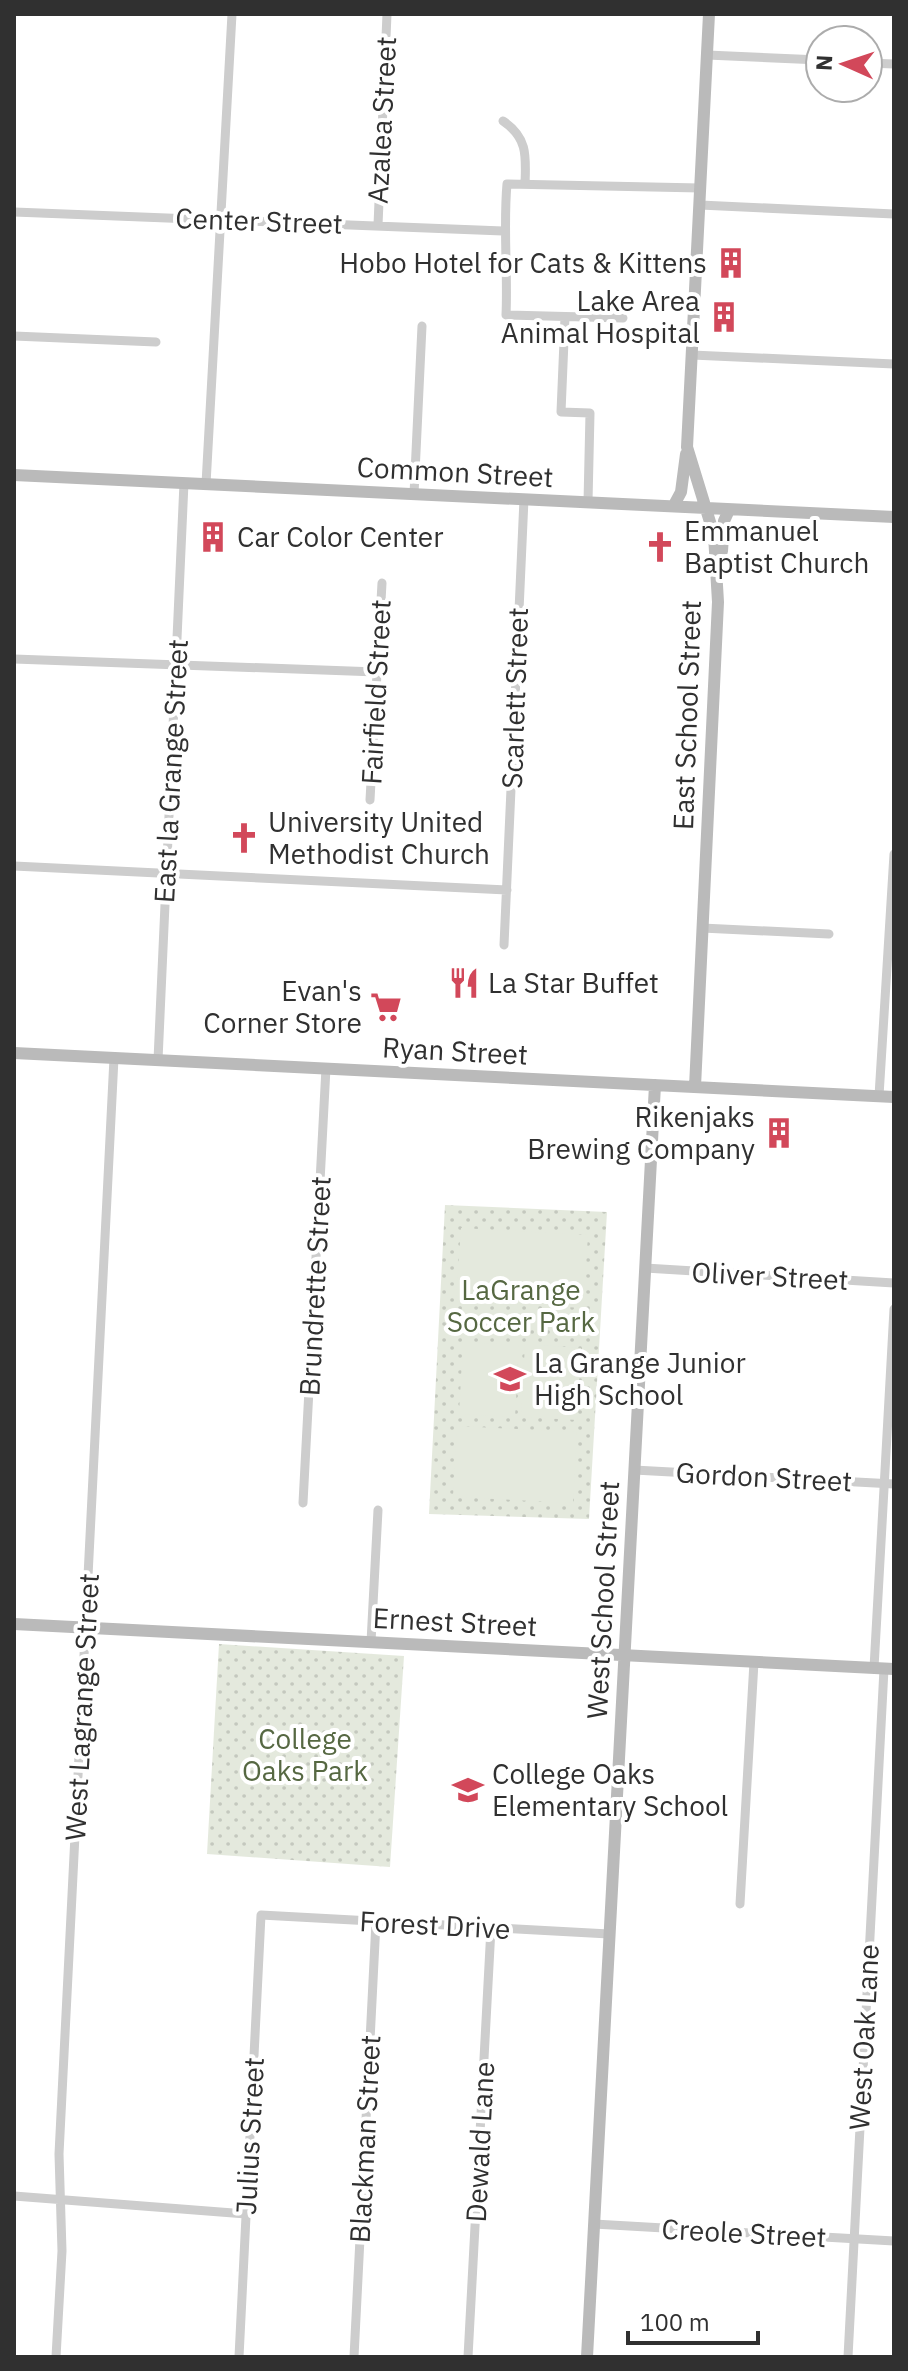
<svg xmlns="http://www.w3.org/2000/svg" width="908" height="2371" viewBox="0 0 908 2371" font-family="'IBM Plex Sans',sans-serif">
<defs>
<pattern id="grass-dots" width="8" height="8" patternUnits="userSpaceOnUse" patternTransform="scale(2)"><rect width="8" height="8" fill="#e4e9dd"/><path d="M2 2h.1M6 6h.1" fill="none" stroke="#c4c8be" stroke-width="1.8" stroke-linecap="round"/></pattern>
</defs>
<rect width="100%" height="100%" fill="#fff"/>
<!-- grass -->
<path fill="url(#grass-dots)" d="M445,1205L607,1212L589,1519L429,1514Z
M219,1644L404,1656L390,1867L207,1854Z"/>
<!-- pitch -->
<path fill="#e4e9dd" d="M461,1228L588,1235L583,1308L456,1301Z
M463,1342L519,1345L515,1417L459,1414Z
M525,1344L581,1348L577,1420L521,1417Z
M457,1426L577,1432L573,1503L453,1497Z"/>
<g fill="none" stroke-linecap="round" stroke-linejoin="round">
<!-- street -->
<path stroke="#cdcdcd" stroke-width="9" d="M707,55L820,60
M868,63L894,64
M503,121C528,138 526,156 525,184
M700,205L894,214
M14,212L503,231
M378,225L387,14
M565,317L561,412L590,413L588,502
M623,318L506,315C508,271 503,228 507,184L700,188
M14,336L156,342
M692,355L894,364
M206,484L232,14
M414,494L422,326
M14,659L377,672
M370,800L382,583
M14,866L507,890
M702,928L829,934
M504,945L524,499
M158,1060L184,483
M879,1096L894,854
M645,1268L894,1283
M634,1470L894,1484
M303,1503L326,1068
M371,1642L378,1510
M874,1668L894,1309
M740,1904L754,1662
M14,2196L246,2214
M594,2224L894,2241
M56,2357L62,2251L59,2154L114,1058
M239,2357L261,1915L609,1934
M354,2357L376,1922
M468,2357L491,1928
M848,2357L884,1669"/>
<!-- secondary -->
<path stroke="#bababa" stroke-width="12" d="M14,475L894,517
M674,505L681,492L686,454
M722,551L724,521L729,510
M14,1053L894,1097
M695,1087L718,602L714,535L687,447L709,14
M14,1624L894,1669
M587,2357L655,1085"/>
</g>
<!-- icons -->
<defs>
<symbol id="building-bare" viewBox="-9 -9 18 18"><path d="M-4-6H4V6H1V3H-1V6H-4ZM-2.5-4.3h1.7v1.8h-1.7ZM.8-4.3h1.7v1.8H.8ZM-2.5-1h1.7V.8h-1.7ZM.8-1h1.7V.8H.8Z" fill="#d2485a" stroke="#fff" stroke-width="2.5" paint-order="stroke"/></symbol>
<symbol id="church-bare" viewBox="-9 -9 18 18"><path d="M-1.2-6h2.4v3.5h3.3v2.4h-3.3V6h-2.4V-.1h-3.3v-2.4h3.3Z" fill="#d2485a" stroke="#fff" stroke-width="2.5" paint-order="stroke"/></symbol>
<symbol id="restaurant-bare" viewBox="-9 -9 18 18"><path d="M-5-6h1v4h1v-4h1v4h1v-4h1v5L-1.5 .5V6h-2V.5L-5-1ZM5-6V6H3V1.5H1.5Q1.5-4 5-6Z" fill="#d2485a" stroke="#fff" stroke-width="2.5" paint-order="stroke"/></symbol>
<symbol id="supermarket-bare" viewBox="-9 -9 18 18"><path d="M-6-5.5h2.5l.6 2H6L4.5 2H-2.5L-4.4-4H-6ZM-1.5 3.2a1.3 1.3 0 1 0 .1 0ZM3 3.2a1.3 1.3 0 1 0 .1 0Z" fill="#d2485a" stroke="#fff" stroke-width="2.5" paint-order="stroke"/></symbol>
<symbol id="school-bare" viewBox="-9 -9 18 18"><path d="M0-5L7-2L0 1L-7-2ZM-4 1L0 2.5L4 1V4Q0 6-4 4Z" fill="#d2485a" stroke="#fff" stroke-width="2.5" paint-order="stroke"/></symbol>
</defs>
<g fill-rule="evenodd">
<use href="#building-bare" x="709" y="241" width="44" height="44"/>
<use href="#building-bare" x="702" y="295" width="44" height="44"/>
<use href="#building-bare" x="191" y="515" width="44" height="44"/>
<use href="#church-bare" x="638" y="525" width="44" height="44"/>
<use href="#church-bare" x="222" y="816" width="44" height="44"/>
<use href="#restaurant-bare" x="442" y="961" width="44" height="44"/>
<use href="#supermarket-bare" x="364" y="985" width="44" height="44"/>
<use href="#building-bare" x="757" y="1111" width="44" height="44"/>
<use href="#school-bare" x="488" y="1357" width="44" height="44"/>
<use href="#school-bare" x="446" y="1768" width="44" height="44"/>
</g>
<g text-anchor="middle" stroke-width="8" stroke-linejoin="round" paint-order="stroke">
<!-- street labels -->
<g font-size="28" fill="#303030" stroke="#fff">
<text transform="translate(382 120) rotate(-87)" y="10">Azalea Street</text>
<text transform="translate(259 221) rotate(2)" y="10">Center Street</text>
<text transform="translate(455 472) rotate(3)" y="10">Common Street</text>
<text transform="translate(376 692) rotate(-87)" y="10">Fairfield Street</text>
<text transform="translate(515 698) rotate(-88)" y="10">Scarlett Street</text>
<text transform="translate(687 715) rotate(-88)" y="10">East School Street</text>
<text transform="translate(171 771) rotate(-87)" y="10">East la Grange Street</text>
<text transform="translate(455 1051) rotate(3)" y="10">Ryan Street</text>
<text transform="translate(770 1276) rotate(3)" y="10">Oliver Street</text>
<text transform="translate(315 1286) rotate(-87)" y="10">Brundrette Street</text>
<text transform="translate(764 1477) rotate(3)" y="10">Gordon Street</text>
<text transform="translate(603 1600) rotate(-87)" y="10">West School Street</text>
<text transform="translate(455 1622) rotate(3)" y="10">Ernest Street</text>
<text transform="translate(82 1707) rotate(-87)" y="10">West Lagrange Street</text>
<text transform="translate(435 1925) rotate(3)" y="10">Forest Drive</text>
<text transform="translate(864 2037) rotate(-87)" y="10">West Oak Lane</text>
<text transform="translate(250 2136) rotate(-87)" y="10">Julius Street</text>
<text transform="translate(365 2139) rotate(-87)" y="10">Blackman Street</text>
<text transform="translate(480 2142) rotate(-87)" y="10">Dewald Lane</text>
<text transform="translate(744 2233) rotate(3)" y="10">Creole Street</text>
</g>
<!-- poi labels -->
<g font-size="28" fill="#303030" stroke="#fff" text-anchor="start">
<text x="707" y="273" text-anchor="end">Hobo Hotel for Cats &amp; Kittens</text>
<text x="700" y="311" text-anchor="end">Lake Area<tspan x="700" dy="32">Animal Hospital</tspan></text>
<text x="684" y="541">Emmanuel<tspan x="684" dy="32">Baptist Church</tspan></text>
<text x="237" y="547">Car Color Center</text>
<text x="268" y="832">University United<tspan x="268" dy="32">Methodist Church</tspan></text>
<text x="488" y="993">La Star Buffet</text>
<text x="362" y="1001" text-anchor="end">Evan's<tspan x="362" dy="32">Corner Store</tspan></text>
<text x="755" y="1127" text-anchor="end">Rikenjaks<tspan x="755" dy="32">Brewing Company</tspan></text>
<text x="534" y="1373">La Grange Junior<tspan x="534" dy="32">High School</tspan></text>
<text x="492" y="1784">College Oaks<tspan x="492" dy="32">Elementary School</tspan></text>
</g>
<!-- park labels -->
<g font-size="28" fill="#566842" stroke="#fff">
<text x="521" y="1300">LaGrange<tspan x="521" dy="32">Soccer Park</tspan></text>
<text x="305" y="1749">College<tspan x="305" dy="32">Oaks Park</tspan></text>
</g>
</g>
<!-- border -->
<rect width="908" height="2371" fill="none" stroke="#303030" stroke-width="32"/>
<!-- north arrow -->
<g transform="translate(844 64) rotate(273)"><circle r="38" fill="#ffffff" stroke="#acacac" stroke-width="2"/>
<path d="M0-6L14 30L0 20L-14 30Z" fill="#d2485a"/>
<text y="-12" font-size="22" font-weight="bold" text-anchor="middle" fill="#303030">N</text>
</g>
<!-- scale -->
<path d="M628 2331v12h130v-12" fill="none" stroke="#303030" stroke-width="4"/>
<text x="640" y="2331" font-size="24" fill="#303030" stroke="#ffffff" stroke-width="6" paint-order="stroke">100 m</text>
</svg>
